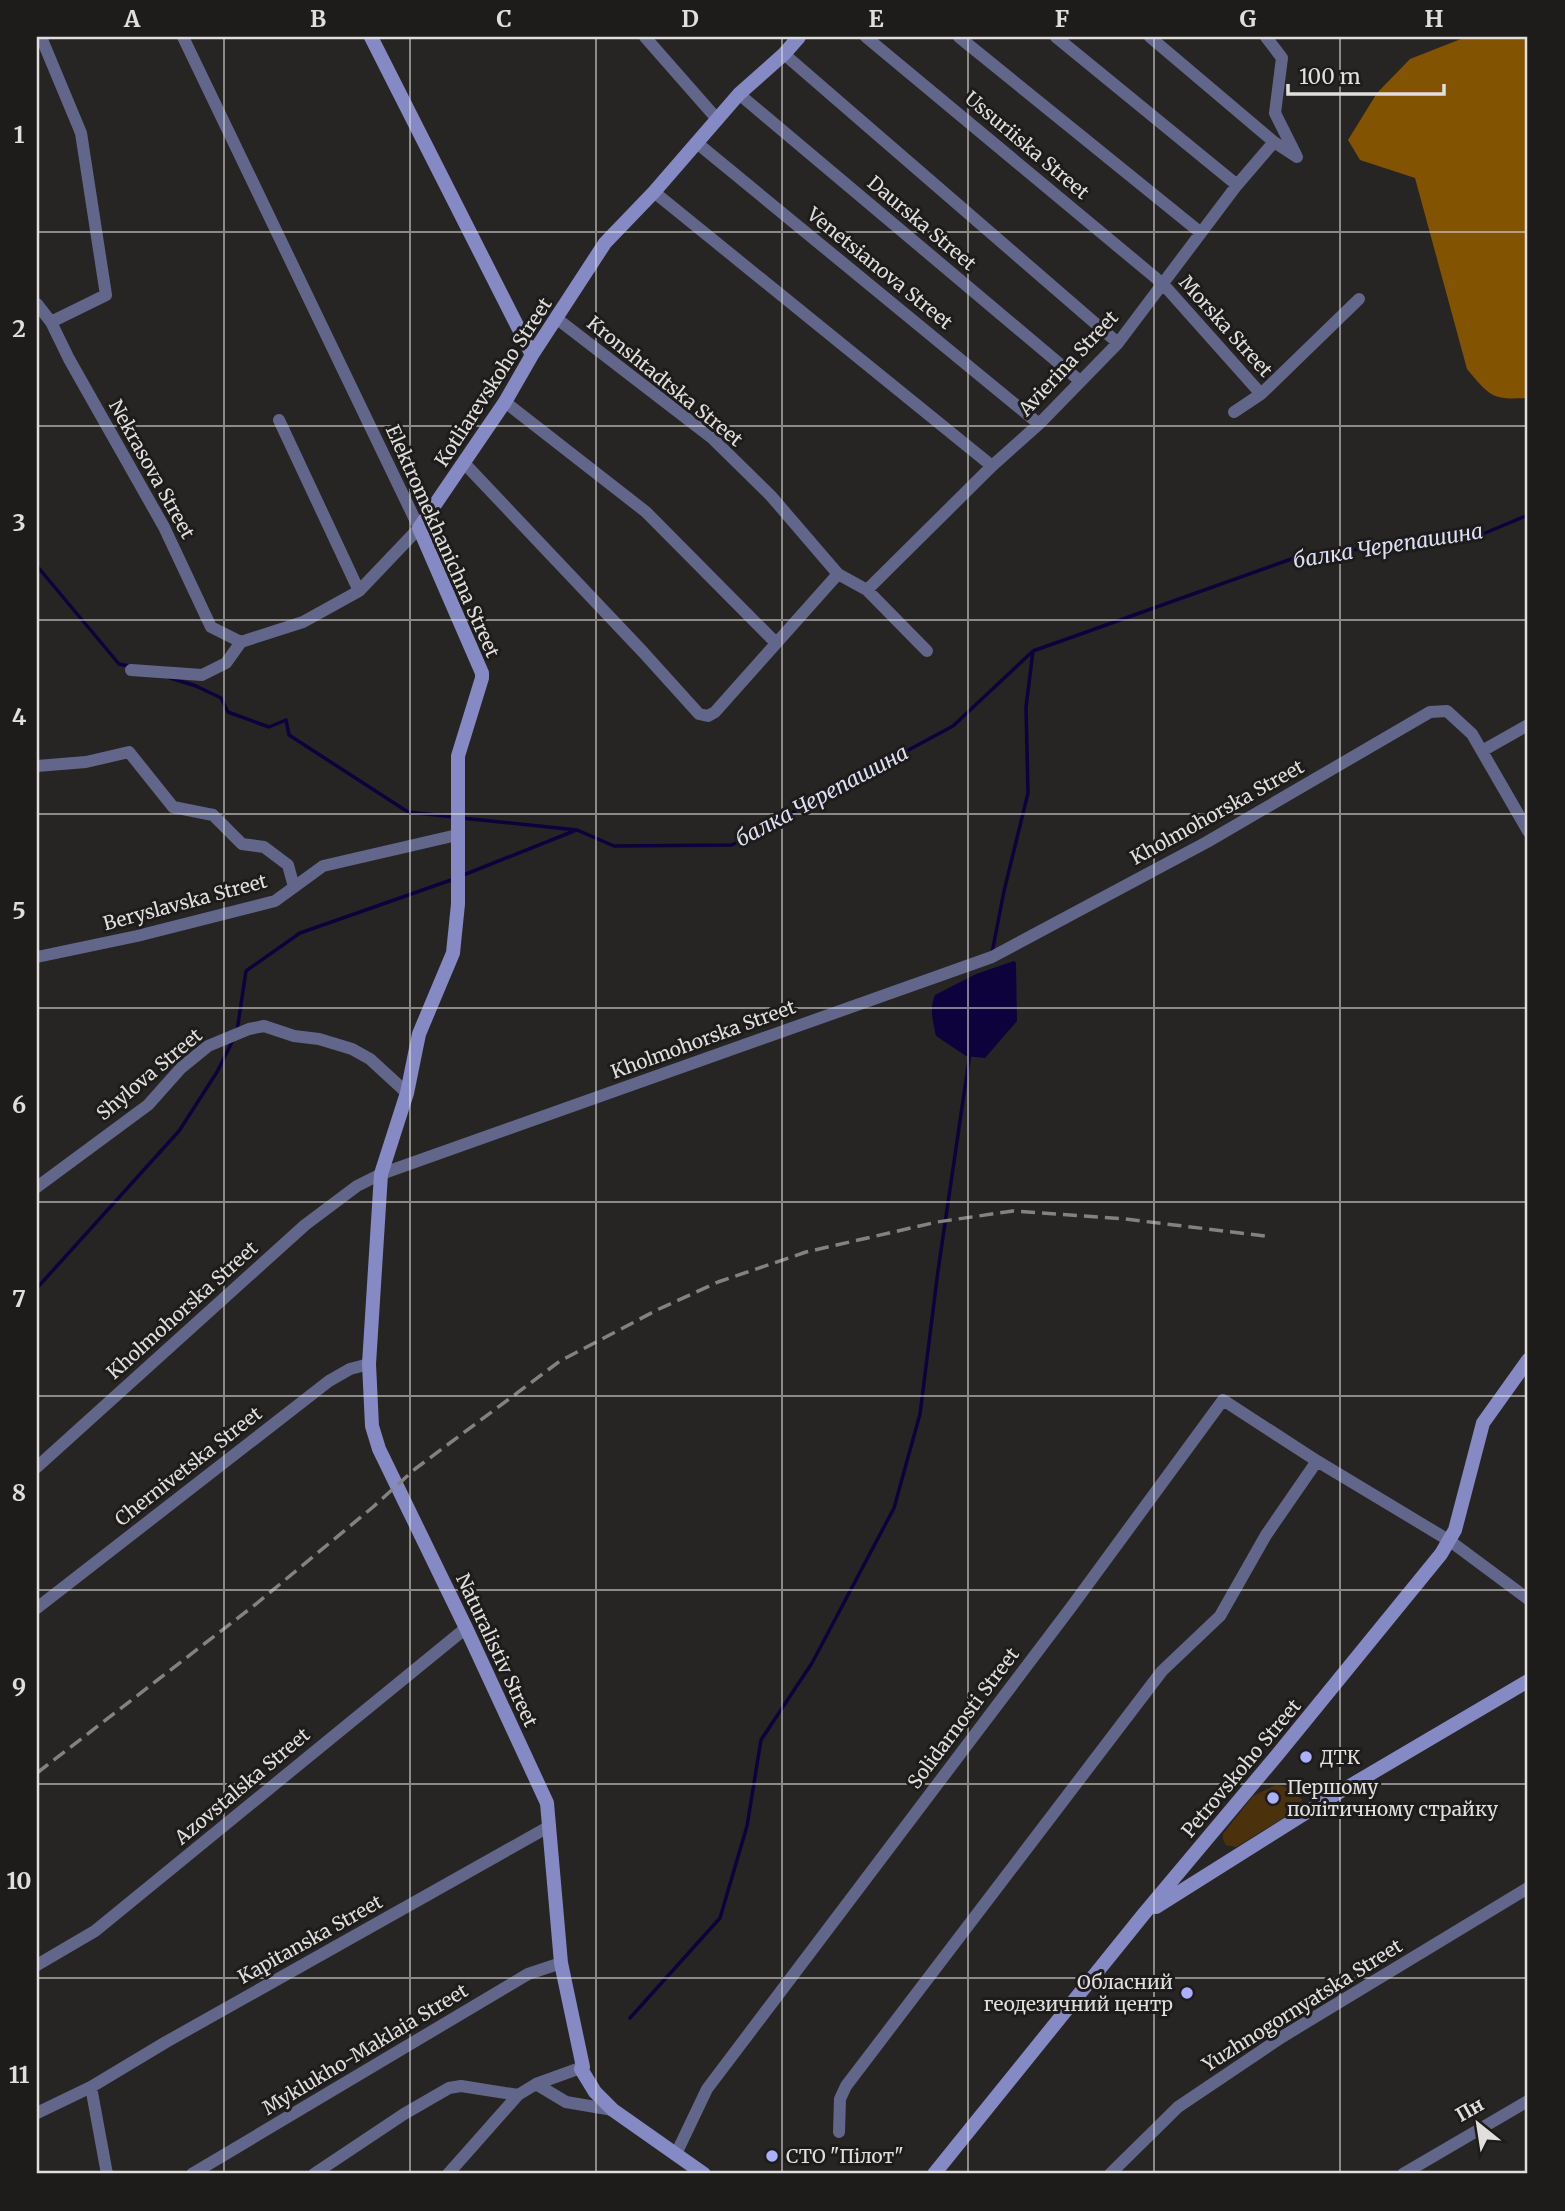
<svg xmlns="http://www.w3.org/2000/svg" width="1565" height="2211" viewBox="0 0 1565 2211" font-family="Merriweather,serif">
<rect width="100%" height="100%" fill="#272523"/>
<!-- green -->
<path fill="#4c320c" d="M1276,1785L1283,1786L1302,1799L1301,1806L1298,1809L1236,1847L1226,1845L1223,1839V1834L1253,1796Z"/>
<!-- forest -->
<path fill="#825301" d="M1466,37H1528V398C1493,400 1490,397 1467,369L1415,178L1360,160L1348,140L1377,93L1410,59Z"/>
<!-- water -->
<path fill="#0e023d" d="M1014,961L1016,963L1017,1021L985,1058L966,1056L936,1036C933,1022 929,1008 935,995L976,974Z"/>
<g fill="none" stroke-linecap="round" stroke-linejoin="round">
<!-- stream -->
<path stroke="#0e023d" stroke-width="3.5" d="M37,566L119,664L129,666
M170,678L196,686L221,698L228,712L269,727L286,720L289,735L408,812L454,817
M461,818L577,830L614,846L732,845L953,726L1033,651L1297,557L1485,533L1528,515
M461,876L574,831
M992,953L1004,891L1028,793L1026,707L1033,651
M237,1031L246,971L300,933L454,879
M37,1288L179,1131L217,1072L234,1038
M630,2018L720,1918L747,1826L761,1740L812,1663L894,1508L920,1414L938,1271L970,1053"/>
<!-- street -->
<path stroke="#62668a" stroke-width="12" d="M41,37L81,133L106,295L51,322
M645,37L717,119
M866,37L1163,284L1261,394
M959,37L1201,233
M1056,37L1237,185
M1150,37L1274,142L1297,157
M1266,37L1282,58L1275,113L1296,155
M784,54L1118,343
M739,94L1080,381
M697,143L1039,424
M654,192L992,466
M37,304L51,322L69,359L164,527L211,627L241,642
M556,318L712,438L771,496L838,574L867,590L927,651
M505,402L646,512L776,643
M1234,412L1261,394L1359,299
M279,420L359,591
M465,464L643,652L699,714L708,716L715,712L838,574
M867,590L992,466L1039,424L1118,343L1237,185L1274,142
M131,670L202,675L226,663L241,642L303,622L359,591L419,528L183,37
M1482,751L1528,725
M37,766L86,762L129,752L173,807L213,815L242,844L264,847L288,865L294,887
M37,957L137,936L275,901L323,866L457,835
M37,1187L148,1105L181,1068L208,1046L249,1029L264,1026L294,1036L319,1039L352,1049L370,1059L407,1093
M37,1467L305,1225L357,1186L381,1174L992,957L1207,842L1430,712L1447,711L1472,734L1528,831
M37,1608L329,1381L350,1369L369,1364
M37,1965L95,1931L466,1628
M536,2084L566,2102L613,2110
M91,2087L107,2174
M37,2113L91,2087L166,2042L550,1826
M839,2132L840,2099L846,2086L1162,1671L1220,1616L1266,1535L1317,1461
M676,2154L707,2089L1072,1606L1223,1400L1317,1461L1450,1541L1528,1599
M192,2174L528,1974L561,1963
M314,2174L404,2114L449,2088L461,2086L518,2095
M448,2174L518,2095L536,2084L583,2067
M1110,2174L1178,2107L1282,2037L1528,1888
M1403,2174L1528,2101"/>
<!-- secondary -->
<path stroke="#858ac4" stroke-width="14" d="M371,37L532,355
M1156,1907L1326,1800L1528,1681
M704,2174L613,2110L595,2092L581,2069L583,2067L561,1963L547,1803L466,1628L379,1449L372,1426L369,1364L381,1174L407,1093L419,1034L453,953L458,904V756L482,678V673L419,528L505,402L532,355L605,243L654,192L739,94L784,54L799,37
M934,2174L1143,1915L1278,1754L1441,1554L1455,1530L1483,1423L1528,1360"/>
<!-- rail -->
<path stroke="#838280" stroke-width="3.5" stroke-dasharray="14 7" stroke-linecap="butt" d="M37,1773L256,1604L373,1507L415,1469L560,1361L659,1309L718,1282L806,1252L937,1222L1013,1211L1125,1219L1265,1236"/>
</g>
<!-- grid -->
<path fill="none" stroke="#e0dfdd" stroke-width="2" stroke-opacity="0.55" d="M224,37V2174M410,37V2174M596,37V2174M782,37V2174M968,37V2174M1154,37V2174M1340,37V2174M37,232H1528M37,426H1528M37,620H1528M37,814H1528M37,1008H1528M37,1202H1528M37,1396H1528M37,1590H1528M37,1784H1528M37,1978H1528"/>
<!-- markers -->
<g fill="#aab0fb" stroke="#1e1c1a" stroke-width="2.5">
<circle cx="1306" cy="1757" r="7"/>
<circle cx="1273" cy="1798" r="7"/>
<circle cx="1187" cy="1993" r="7"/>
<circle cx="772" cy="2156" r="7"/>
</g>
<g text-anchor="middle" stroke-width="6" stroke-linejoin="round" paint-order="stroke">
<!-- street labels -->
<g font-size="19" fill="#e0dfdd" stroke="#1e1c1a">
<text transform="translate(1027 145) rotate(40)" y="7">Ussuriiska Street</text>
<text transform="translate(922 223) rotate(40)" y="7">Daurska Street</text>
<text transform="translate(880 268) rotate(39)" y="7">Venetsianova Street</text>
<text transform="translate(1226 326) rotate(48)" y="7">Morska Street</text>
<text transform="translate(1068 363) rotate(-47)" y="7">Avierina Street</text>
<text transform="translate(665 381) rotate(39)" y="7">Kronshtadtska Street</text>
<text transform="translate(493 382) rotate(-57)" y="7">Kotliarevskoho Street</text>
<text transform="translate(152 469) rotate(61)" y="7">Nekrasova Street</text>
<text transform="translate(443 541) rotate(66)" y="7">Elektromekhanichna Street</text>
<text transform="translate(1217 812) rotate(-29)" y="7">Kholmohorska Street</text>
<text transform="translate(185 902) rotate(-15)" y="7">Beryslavska Street</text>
<text transform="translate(703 1039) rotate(-20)" y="7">Kholmohorska Street</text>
<text transform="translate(149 1074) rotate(-40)" y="7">Shylova Street</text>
<text transform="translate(182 1310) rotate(-42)" y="7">Kholmohorska Street</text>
<text transform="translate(188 1466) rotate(-38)" y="7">Chernivetska Street</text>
<text transform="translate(497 1650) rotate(65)" y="7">Naturalistiv Street</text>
<text transform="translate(963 1718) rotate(-53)" y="7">Solidarnosti Street</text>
<text transform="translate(1241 1768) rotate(-50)" y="7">Petrovskoho Street</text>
<text transform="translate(242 1786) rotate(-40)" y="7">Azovstalska Street</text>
<text transform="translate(310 1939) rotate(-29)" y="7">Kapitanska Street</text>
<text transform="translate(1302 2005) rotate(-32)" y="7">Yuzhnogornyatska Street</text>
<text transform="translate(365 2049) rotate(-31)" y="7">Myklukho-Maklaia Street</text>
</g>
<!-- poi labels -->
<g font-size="19" fill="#e0dfdd" stroke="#1e1c1a" text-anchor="start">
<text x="1320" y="1764">ДТК</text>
<text x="1287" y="1794">Першому<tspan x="1287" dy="22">політичному страйку</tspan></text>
<text x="1173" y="1989" text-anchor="end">Обласний<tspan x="1173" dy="22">геодезичний центр</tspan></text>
<text x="786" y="2163">СТО "Пілот"</text>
</g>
<!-- water labels -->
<g font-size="21" font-style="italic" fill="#dcdff6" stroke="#1e1c1a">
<text transform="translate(1388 546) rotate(-9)" y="7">балка Черепашина</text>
<text transform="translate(822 796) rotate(-28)" y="7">балка Черепашина</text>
</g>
</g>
<!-- border -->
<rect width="1565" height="2211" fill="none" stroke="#1e1c1a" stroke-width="77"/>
<!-- north arrow -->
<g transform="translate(1478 2124) rotate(330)" stroke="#1e1c1a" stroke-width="5" paint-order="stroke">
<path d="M0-5L12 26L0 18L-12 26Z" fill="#e0dfdd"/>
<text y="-10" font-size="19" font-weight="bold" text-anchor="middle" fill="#e0dfdd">Пн</text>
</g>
<!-- scale -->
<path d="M1288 84v10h156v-10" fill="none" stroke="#e0dfdd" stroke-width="3.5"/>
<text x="1299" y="84" font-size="21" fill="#e0dfdd" stroke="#1e1c1a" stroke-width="5" paint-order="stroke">100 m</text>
<rect x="38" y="38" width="1488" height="2134" fill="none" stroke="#e0dfdd" stroke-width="2.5"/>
<g font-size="23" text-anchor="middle" font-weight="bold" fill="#e0dfdd">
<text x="132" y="27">A</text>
<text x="318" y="27">B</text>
<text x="504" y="27">C</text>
<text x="690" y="27">D</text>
<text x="876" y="27">E</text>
<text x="1062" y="27">F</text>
<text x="1248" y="27">G</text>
<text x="1434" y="27">H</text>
<text x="19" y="143">1</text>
<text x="19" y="337">2</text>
<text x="19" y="531">3</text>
<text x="19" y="725">4</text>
<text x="19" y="919">5</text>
<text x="19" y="1113">6</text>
<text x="19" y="1307">7</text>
<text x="19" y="1501">8</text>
<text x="19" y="1695">9</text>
<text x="19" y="1889">10</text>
<text x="19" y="2083">11</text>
</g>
</svg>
